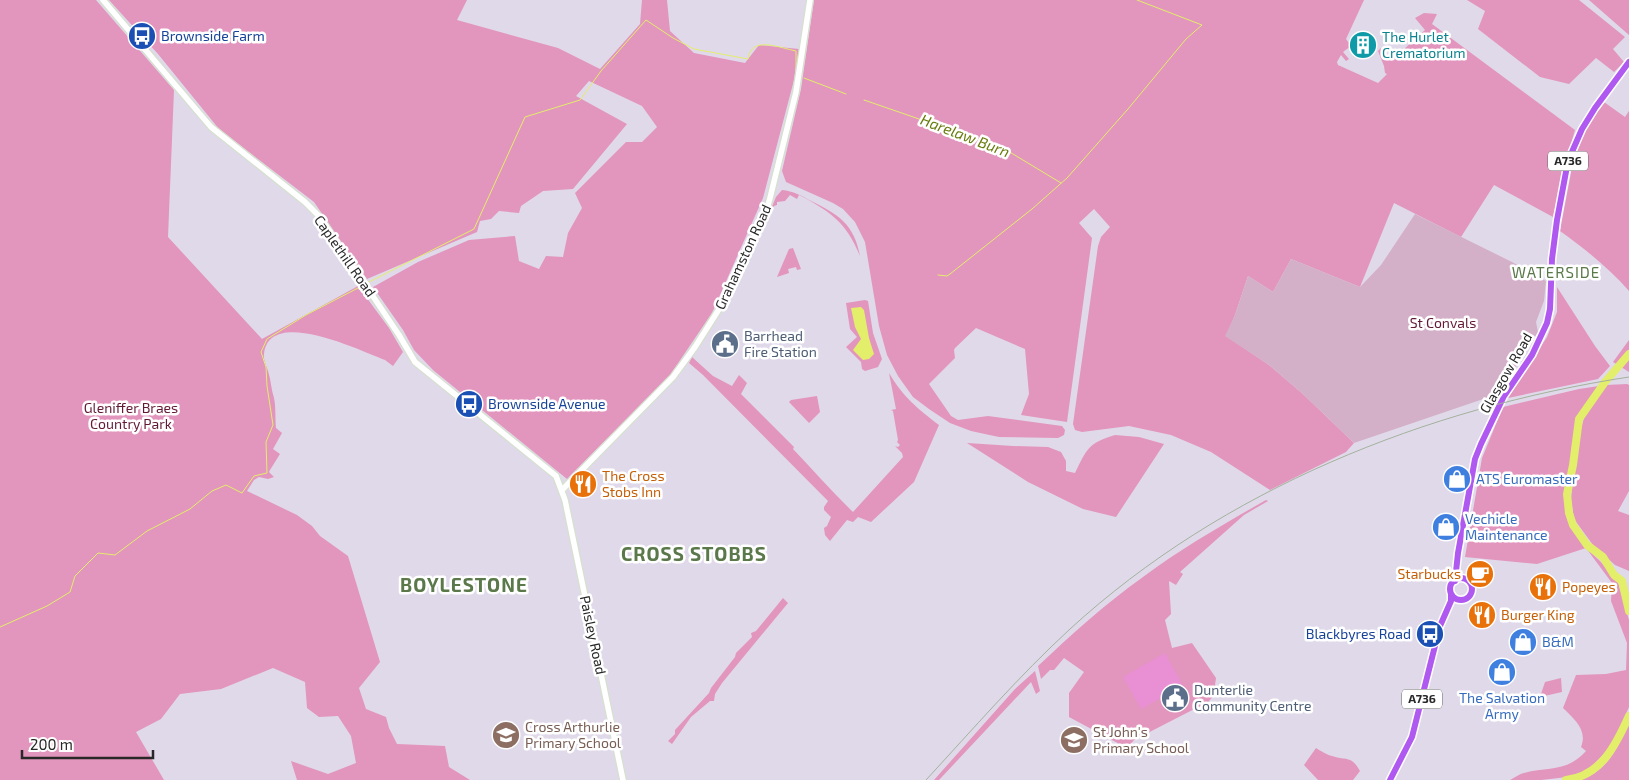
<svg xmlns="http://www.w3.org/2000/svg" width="1629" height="780" viewBox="0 0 1629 780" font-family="'Exo 2',sans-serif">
<rect width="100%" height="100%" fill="#e0d9ea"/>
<!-- green -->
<path fill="#e295bd" d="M0,0H96L174,90L168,237L262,339L358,286L389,328L403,352L393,366L385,360C361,351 269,306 264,354C263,360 267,367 268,371C271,380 271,389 274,398C276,407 275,419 276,428L282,433L273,449L280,454L270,470L269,472L274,477L268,479L259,477L254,480L247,491L297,515L312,526L320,536L348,556L380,662L359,688L366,709L386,717L389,728L397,744L445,746L449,767L470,780H297L291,761L328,774L356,763L351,736L338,716L319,717L307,708L305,682L273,668L221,689L180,694L161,719L136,732L164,780H0Z
M109,0H467L457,20L558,48L600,69L640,24L642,0H667L670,31L694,53L745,63L759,45L799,49L794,80L763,198L712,313L670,375L567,479L433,370L414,350L403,330L373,287L418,262L469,240L515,236L519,261L539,269L546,256L563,257L568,233L582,208L575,193L626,142H642L657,127L642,106L589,81L576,96L627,124L573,189L543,191L521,206L519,213L499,211L491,219L480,221L477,232L367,279L314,202L219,129L158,54Z
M814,0H1364L1346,39L1351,46L1343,52L1349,59L1346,61L1341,55L1337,62L1338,65L1378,83L1387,74L1385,73L1384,66L1378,51L1381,48L1391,61L1425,30L1415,18L1424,13L1437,14L1432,24L1575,130L1566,161L1553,217L1494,185L1461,237L1394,203L1360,287L1291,259L1273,292L1248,276L1235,315L1226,336L1269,365L1304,395L1354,443L1346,452L1270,490L1211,452L1171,435L1129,426L1082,432L1075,430L1073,424L1098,246L1101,237L1110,227L1094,209L1079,223L1092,238L1067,422L1021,415L1029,394L1025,349L976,328L955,348L954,350L955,358L929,384L951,416L958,420L988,416L1062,426L1065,430L1064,435L1058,438L999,437L971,431L950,423L929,409L913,397L898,376L887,355L879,326L865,242L855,222L843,209L833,203L786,182L782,171L801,89Z
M1467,0H1579L1625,37L1613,49L1624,62L1614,72L1596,58L1569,84L1540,77L1478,29L1485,11Z
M1589,0H1629V35Z
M1604,102L1625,117L1629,111V291C1609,268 1585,249 1560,231L1573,162L1586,128Z
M782,190C793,191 802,196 811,201C839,215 854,224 860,256C846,222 831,212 799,195L797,199L790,195L785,201L777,202V205L774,206L761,233L776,197Z
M793,248L801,269L797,270L796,267L788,269L789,273L777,277L789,249Z
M1557,287L1595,346L1610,366L1598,379L1508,398L1547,337L1557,312Z
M865,300L868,301L873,333L882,359L878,367L865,371L862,369L861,362L846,347L857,337L850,329L846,303Z
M1629,340V372L1613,362Z
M692,357L713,376L732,386L739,375L747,383L741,394L794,447L793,449C813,470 832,492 853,512L903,457L902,453L895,446L898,447L900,445L897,442L898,440L893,411L891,410L896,409L889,373C904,398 917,408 939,425L914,482L871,522L858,517L853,522L847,520L830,541L825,535L824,528L827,526L831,517L824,510V507L828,501L703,375L689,363Z
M1627,384L1629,385V491L1618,511L1629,515V571L1615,565L1593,545L1574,519L1571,499L1577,443L1584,418L1606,385Z
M1599,386L1579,416L1572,445L1566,506L1571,527L1586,548L1600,561L1618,582L1629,620V707L1611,747L1588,770L1576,776L1541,780H1510C1514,778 1519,774 1524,773C1549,766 1566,773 1586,751L1581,747C1588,730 1574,719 1563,708L1576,675L1606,674L1626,670L1627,643L1611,601L1612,583L1586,548L1537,564L1465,557L1482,458L1503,407L1579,389Z
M817,396L820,412L809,423L789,402L791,400Z
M1115,435L1139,437L1164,444L1116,517L1083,509L1028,482L967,443L1013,446L1048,447L1061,452L1066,461V471L1075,473C1087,449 1088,443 1115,435Z
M1266,500L1268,501L1244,515L1180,572L1183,574L1176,585L1169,581L1171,614L1165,620L1172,648L1192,643L1216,678L1215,685L1218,691L1208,702L1134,740L1127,748L1069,717V693L1084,672L1064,658L1054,670H1050L1041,679L1038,666C1071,635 1105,604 1143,577C1182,548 1224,524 1266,500Z
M783,598L788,603L722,683L715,694L714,701H710L691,717L672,744L668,741L675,734V730L709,693L711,688L735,657L736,653L752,637L751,633L756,631Z
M1035,671L1040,691L1036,694L1031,682L939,780H934L1015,689Z
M1561,678L1562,692L1540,697L1545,682Z
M1629,722V780H1580C1609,770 1618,747 1629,722Z
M1316,748C1321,751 1327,755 1332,756C1347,761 1351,755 1360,771L1353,780H1318L1304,765Z"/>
<!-- cemetery -->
<path fill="#d4b0c8" d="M1415,214L1512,262L1546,281L1544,301L1536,322L1538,332L1498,394L1354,443L1304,395L1269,365L1225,336L1235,315L1248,276L1273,292L1291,259L1360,287L1381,265Z"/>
<!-- pitch -->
<path fill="#e990d4" d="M1165,653L1183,686L1141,709L1123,677Z"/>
<!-- water -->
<path fill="#e3ee6b" d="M861,307L864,310L869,338L874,354L869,359L863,360L853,350L861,339L855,327L851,308Z"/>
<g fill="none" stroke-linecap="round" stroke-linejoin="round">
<!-- stream -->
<path stroke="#e3ee6b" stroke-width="1" d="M804,78L846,94
M864,100L1003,148L1061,183
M938,275L947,276L950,274L1032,209L1067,178L1128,109L1186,39L1202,25L1137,0
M369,282L474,229L525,117L580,100L601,71L646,20L673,38L694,49L748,59C751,35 780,48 796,51V71
M0,627L47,606L70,592L75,576L98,553L115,555L147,531L190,509L212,491L226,485L242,493L254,476L267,473L266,442L273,425L267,386L266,367L261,352L267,339L306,315L358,288"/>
<!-- river -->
<path stroke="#e3ee6b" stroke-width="8" d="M1629,354L1605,382L1579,419L1573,465L1567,494L1569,513L1573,525L1587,545L1603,557L1614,575L1622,581L1629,611
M1566,780C1601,776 1616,745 1629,716"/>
<defs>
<path id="secondary" d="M103,0L211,127L305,202L319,216L399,335L415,362L556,476L565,500L623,780
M562,490L673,377L695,347L728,295L766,212L770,198L796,92L810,0"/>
<path id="primary" d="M1450 589a11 11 0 1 1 22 0a11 11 0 1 1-22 0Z
M1455,581L1458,553L1475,459L1481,444L1504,396L1532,355L1547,323L1550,309L1552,259L1557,220L1568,161L1582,129L1595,108L1629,62
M1390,780L1412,737L1440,626L1451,601V594"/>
</defs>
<!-- secondary casing -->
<use href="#secondary" stroke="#d5e1ce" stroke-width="8"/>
<!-- primary casing -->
<use href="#primary" stroke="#fff" stroke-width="9"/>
<!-- secondary -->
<use href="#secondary" stroke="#fff" stroke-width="5.5"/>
<!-- primary -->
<use href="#primary" stroke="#b059f0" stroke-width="6"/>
<!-- rail -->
<path stroke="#a3b29c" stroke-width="1" d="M926,780C973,729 1019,676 1070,629C1223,489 1426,408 1629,377"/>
</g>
<!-- icons -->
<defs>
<symbol id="bus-disc" viewBox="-11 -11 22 22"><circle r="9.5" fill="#1a4fb4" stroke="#fff"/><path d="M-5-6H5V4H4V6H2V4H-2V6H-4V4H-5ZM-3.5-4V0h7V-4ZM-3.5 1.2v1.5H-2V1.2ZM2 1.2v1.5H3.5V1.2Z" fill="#fff"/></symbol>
<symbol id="building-disc" viewBox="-11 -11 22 22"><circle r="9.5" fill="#0f9aa8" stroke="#fff"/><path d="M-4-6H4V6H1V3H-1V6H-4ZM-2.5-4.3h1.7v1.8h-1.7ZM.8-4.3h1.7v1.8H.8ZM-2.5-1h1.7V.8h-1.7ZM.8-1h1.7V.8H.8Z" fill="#fff"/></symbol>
<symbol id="civic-disc" viewBox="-11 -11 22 22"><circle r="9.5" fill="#5c6f8a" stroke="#fff"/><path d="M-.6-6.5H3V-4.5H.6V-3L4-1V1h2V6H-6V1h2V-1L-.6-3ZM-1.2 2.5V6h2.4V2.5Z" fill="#fff"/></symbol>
<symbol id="shop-disc" viewBox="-11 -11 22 22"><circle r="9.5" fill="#3f7fe0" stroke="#fff"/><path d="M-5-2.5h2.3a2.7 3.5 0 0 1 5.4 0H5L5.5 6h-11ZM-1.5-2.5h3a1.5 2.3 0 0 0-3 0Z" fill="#fff"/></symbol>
<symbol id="restaurant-disc" viewBox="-11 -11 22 22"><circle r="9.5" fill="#e8710a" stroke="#fff"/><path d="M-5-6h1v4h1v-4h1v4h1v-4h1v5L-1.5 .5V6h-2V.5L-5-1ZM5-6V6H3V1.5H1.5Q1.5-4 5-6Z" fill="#fff"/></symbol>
<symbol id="cafe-disc" viewBox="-11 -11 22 22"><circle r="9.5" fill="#e8710a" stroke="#fff"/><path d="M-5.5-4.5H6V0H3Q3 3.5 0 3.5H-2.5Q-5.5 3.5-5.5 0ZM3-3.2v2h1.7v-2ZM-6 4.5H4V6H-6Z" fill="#fff"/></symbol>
<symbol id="school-disc" viewBox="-11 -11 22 22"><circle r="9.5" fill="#8d6e63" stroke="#fff"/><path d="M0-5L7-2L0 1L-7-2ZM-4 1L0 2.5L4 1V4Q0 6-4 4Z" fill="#fff"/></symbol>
</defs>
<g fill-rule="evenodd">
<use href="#bus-disc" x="126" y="20" width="32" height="32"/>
<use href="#building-disc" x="1347" y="29" width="32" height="32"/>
<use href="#civic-disc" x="709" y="328" width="32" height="32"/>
<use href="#bus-disc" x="453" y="388" width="32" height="32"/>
<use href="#shop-disc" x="1441" y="463" width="32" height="32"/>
<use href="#restaurant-disc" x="567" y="468" width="32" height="32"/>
<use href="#shop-disc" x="1430" y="511" width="32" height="32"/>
<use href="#cafe-disc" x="1464" y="558" width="32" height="32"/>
<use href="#restaurant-disc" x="1527" y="571" width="32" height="32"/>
<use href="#restaurant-disc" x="1466" y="599" width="32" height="32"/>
<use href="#bus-disc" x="1414" y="618" width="32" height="32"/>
<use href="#shop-disc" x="1507" y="626" width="32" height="32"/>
<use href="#shop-disc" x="1486" y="656" width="32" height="32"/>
<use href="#civic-disc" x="1159" y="682" width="32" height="32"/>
<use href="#school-disc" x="490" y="719" width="32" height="32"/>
<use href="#school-disc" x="1058" y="724" width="32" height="32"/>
</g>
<g text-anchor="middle" stroke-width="5" stroke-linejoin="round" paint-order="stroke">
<!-- shield labels -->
<g fill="#fff" stroke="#686868" stroke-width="1">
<rect x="1548" y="151.5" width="40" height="19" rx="4"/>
<rect x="1402" y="689.5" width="40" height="19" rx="4"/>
</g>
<g font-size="12" font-weight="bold" fill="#282828">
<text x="1568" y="165">A736</text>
<text x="1422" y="703">A736</text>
</g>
<!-- transit labels -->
<g font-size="14" fill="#164399" stroke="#fff" text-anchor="start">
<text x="161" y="41">Brownside Farm</text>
<text x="488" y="409">Brownside Avenue</text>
<text x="1411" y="639" text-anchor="end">Blackbyres Road</text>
</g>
<!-- culture labels -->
<g font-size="14" fill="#0d838f" stroke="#fff" text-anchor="start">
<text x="1382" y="42">The Hurlet<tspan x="1382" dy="16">Crematorium</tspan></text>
</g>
<!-- street labels -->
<g font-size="14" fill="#282828" stroke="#fff">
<text transform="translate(345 256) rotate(55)" y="5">Caplethill Road</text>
<text transform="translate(743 257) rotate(-65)" y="5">Grahamston Road</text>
<text transform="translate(1506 373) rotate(-60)" y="5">Glasgow Road</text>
<text transform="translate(593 635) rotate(78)" y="5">Paisley Road</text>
</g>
<!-- park labels -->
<g font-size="14" fill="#631936" stroke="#fff">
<text x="1443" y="328">St Convals</text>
<text x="131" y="413">Gleniffer Braes<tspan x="131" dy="16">Country Park</tspan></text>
</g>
<!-- service labels -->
<g font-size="14" fill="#4e5e75" stroke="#fff" text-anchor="start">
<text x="744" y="341">Barrhead<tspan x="744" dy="16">Fire Station</tspan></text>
<text x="1194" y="695">Dunterlie<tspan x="1194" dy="16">Community Centre</tspan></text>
</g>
<!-- food labels -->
<g font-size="14" fill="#c56008" stroke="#fff" text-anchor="start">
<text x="602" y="481">The Cross<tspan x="602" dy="16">Stobs Inn</tspan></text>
<text x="1461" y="579" text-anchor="end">Starbucks</text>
<text x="1562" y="592">Popeyes</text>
<text x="1501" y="620">Burger King</text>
</g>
<!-- shop labels -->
<g font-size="14" fill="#366cbe" stroke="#fff" text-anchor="start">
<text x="1476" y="484">ATS Euromaster</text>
<text x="1465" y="524">Vechicle<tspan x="1465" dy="16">Maintenance</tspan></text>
<text x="1542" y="647">B&amp;M</text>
<text x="1502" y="703" text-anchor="middle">The Salvation<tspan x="1502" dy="16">Army</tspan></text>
</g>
<!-- education labels -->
<g font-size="14" fill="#785e54" stroke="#fff" text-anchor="start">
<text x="525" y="732">Cross Arthurlie<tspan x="525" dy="16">Primary School</tspan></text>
<text x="1093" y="737">St John's<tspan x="1093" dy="16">Primary School</tspan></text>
</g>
<!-- water labels -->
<g font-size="15" font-style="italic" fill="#6a7b0e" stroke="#fff">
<text transform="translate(965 136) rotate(21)" y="5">Harelaw Burn</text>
</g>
<!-- neighbourhood labels -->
<g font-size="15" letter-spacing="1" fill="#5a7849" stroke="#fff">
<text x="1556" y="278">WATERSIDE</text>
</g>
<!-- district labels -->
<g font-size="19" font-weight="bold" letter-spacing="1" fill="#5a7849" stroke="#fff">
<text x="694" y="561">CROSS STOBBS</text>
<text x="464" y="592">BOYLESTONE</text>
</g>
</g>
<!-- scale -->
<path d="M22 750v8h131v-8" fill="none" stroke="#282828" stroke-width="2.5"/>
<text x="30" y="750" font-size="15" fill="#282828" stroke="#ffffff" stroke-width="4" paint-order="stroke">200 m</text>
</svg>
